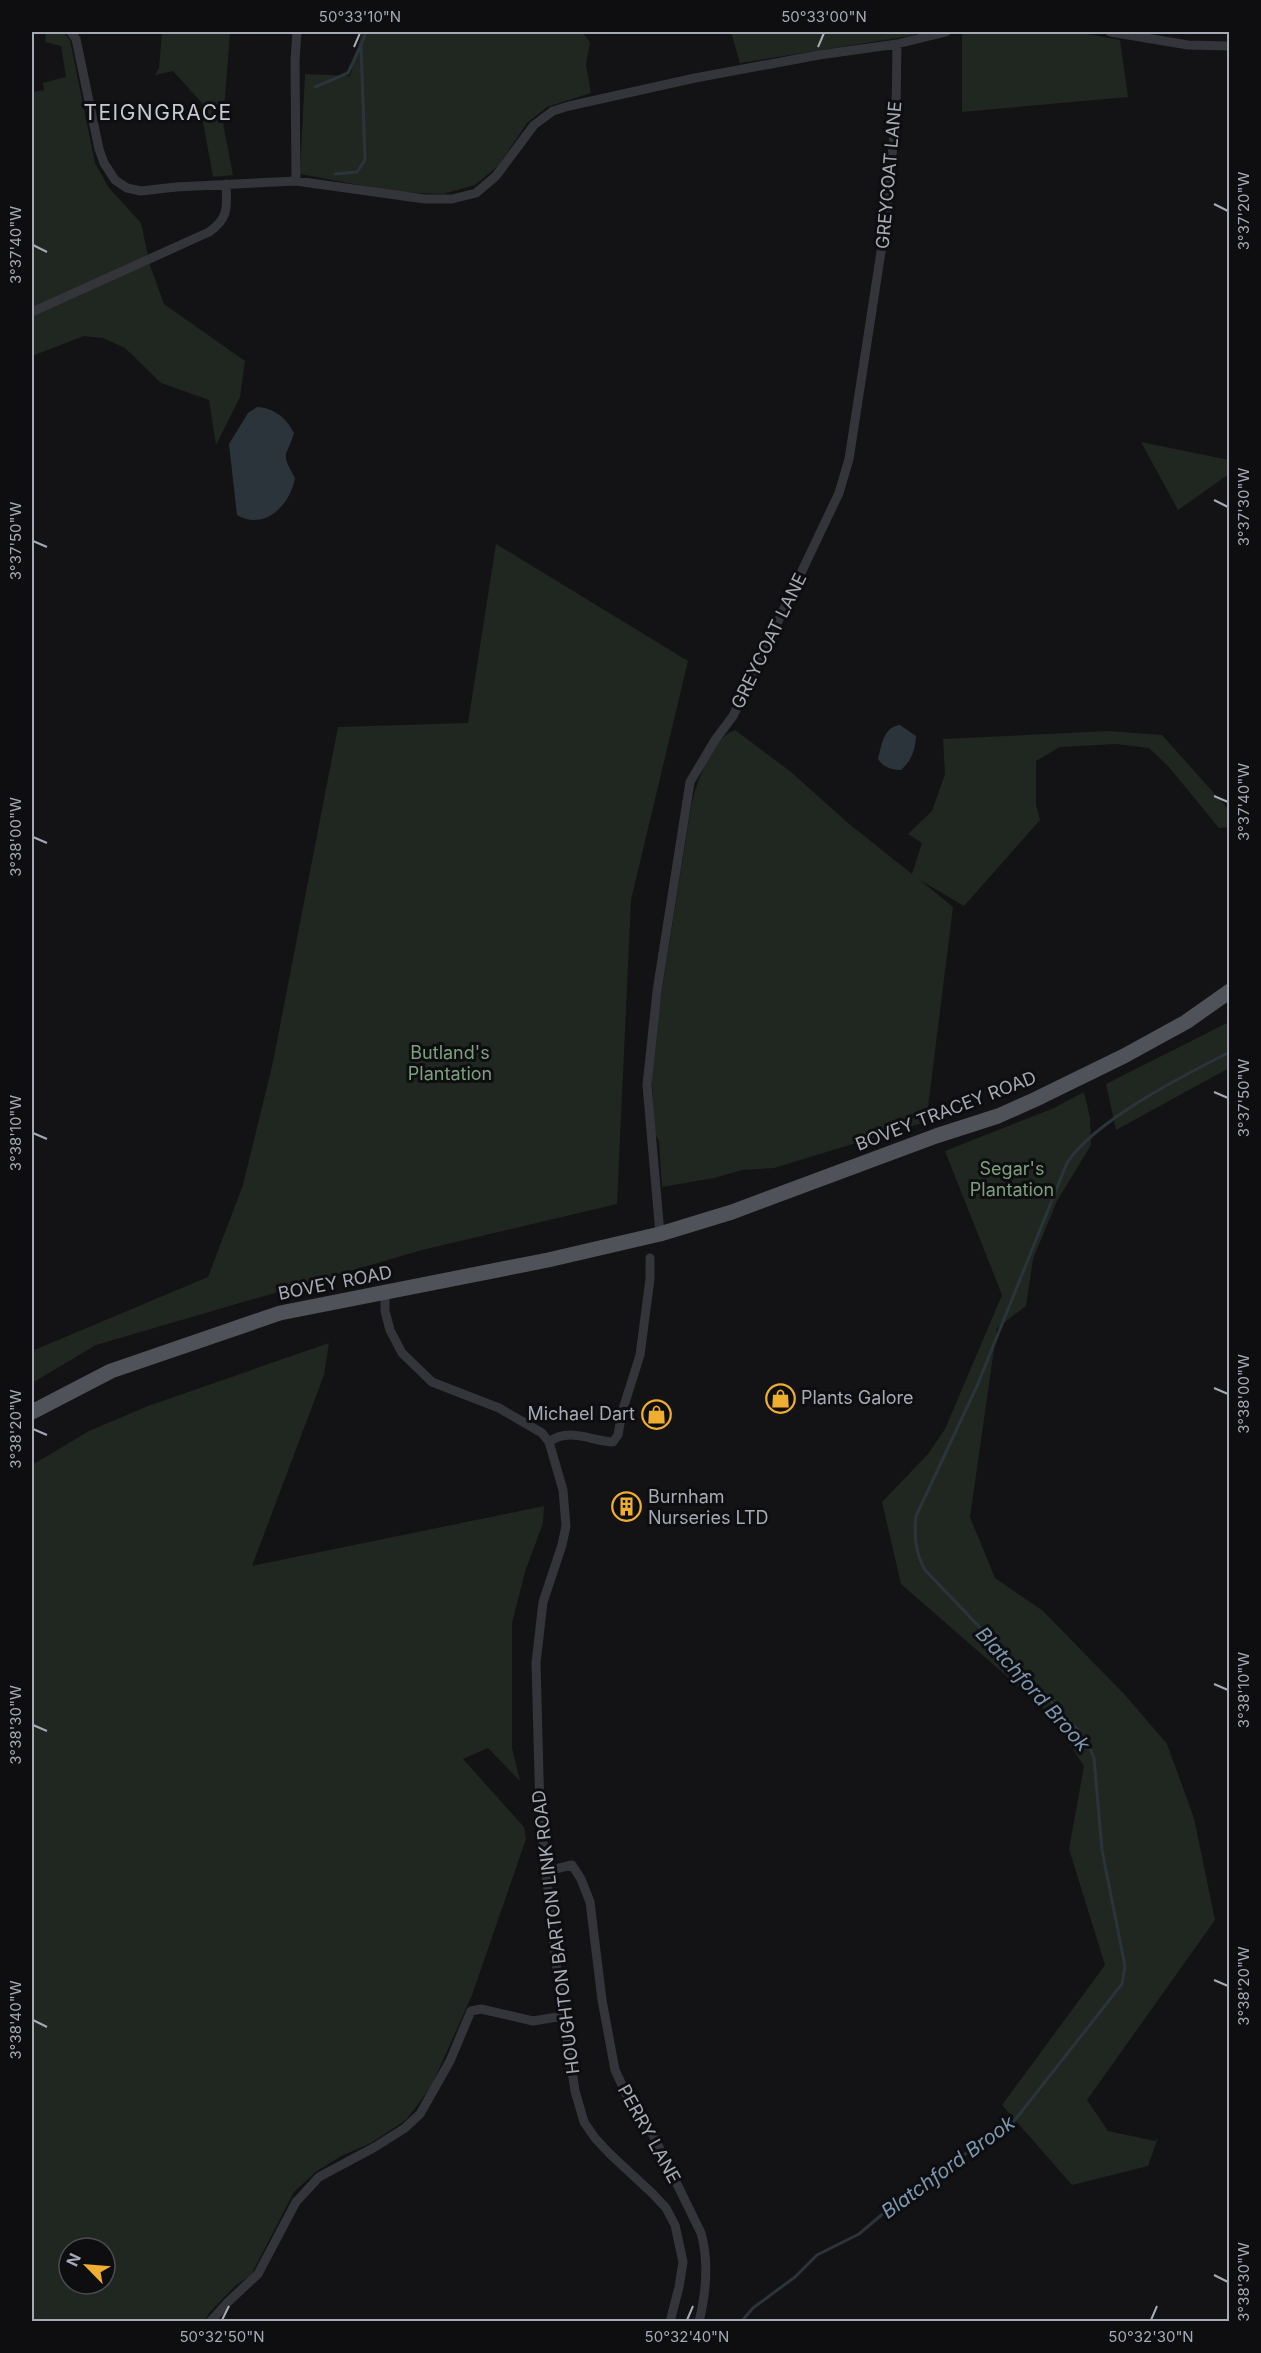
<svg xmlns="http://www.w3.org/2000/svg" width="1261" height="2353" viewBox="0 0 1261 2353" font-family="Inter,sans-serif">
<rect width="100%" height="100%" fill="#131315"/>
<!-- green -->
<path fill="#1f2720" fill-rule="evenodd" d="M46,32H63L70,40L95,163L109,188L141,223L150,265L164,304L245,361L240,397L216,445L209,400L161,383L125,348L103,338L84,336L32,356V92L44,90L43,83L66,77L61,46L45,42Z
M162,32H230L223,123L233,175L213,177L203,122L202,103L173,71L155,75L159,68Z
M362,32H582L590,42L586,65L591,93L547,107L527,123L498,166L475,185L443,194L397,192L300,174L305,74L350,76Z
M731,32H923L910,36L740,63Z
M962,32H1077L1120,40L1128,97L962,112Z
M1141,442L1229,460V474L1178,510Z
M496,544L688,661L631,900L617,1204L422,1250L96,1345L32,1383V1351L208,1277L243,1185L273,1062L338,727L468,723Z
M735,730L791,772L848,823L912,874L922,843L908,834L932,811L945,774L943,739L1109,731L1162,735L1229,810V827L1219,828L1168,766L1149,748L1116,744L1060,747L1036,761V805L1040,820L964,906L920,880L953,907L927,1115L922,1123L774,1168L742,1170L714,1178L662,1187L659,1141L654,1132L652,1079L654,1040L691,807C696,784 711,738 735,730Z
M1229,1022V1068L1116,1130L1106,1084Z
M1084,1092L1090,1118L1091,1145L1057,1201L1033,1259L1026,1306L997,1328L970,1517L995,1578L1043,1611L1126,1696L1167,1744L1194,1818L1215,1920L1087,2100L1108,2131L1155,2141L1158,2138L1148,2166L1072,2185L1002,2105L1105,1965L1069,1849L1084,1766L1050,1714L901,1584L882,1502L928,1454L945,1429L1002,1295L945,1151L1054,1108Z
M329,1343L324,1375L252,1566L544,1506L543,1523L525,1572L512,1623V1748L520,1781L488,1748L463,1759L524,1827L526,1839L472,1995L431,2087L406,2120L371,2143L341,2156L317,2171L294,2192L251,2275L236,2285L210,2312L204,2321H32V1465L89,1431L148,1406ZM69,2248H105V2284H69Z"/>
<!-- water -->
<path fill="#2b343a" d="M257,407C275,408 286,418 294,433C286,459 280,451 295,478C290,506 264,531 237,515L229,444L248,413Z
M900,725L916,736C915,750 912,760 901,770C892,770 883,767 878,759C882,745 883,727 900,725Z"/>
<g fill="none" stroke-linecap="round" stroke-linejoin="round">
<!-- stream -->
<path stroke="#2b343a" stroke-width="3" d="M315,87L348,73L360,47
M335,174L357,172L365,160L361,45L366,32
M741,2322L753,2308L795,2277L817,2255L859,2234L898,2201L932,2182L965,2154L1011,2125L1122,1984L1125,1966L1102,1850L1094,1758L1088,1744L1078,1730L925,1570C915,1552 914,1536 916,1516L977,1386L1067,1163C1094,1121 1184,1075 1230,1052"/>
<!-- street -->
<path stroke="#34353a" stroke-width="9" d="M71,32L76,39L99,149L104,163L115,180L127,188L141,191L176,187L296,181L425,199H452L476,193L496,176L534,125L553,111L569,106L695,78L819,55L897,44L946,32
M1110,32L1188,45L1230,46
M296,181L295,60L297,32
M32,312L209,232C229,218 227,207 226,184
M660,1234L647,1085L657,991L690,782L715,740L733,716L839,493L849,459L885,226L896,114L897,44
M385,1292V1311L390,1330L402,1353L432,1382L499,1408L542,1433L549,1442L563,1490L566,1526L562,1545L543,1602L536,1663L540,1813L554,1949L575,2091L584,2122L595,2138L610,2154L653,2194L666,2208L675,2225L683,2262L679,2287L670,2322
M549,1442C569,1427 591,1441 613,1442L618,1435L622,1412L640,1355L650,1279V1258
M547,1871L572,1865L581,1879L590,1902L602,2000L615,2070L634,2111L653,2135L701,2233C709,2261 706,2293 699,2322
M210,2322L228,2302L258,2274L296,2202L319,2177L375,2147L405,2128L420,2114L450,2061L471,2011L481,2009L533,2021L563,2016"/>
<!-- primary -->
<path stroke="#505259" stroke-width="15" d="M32,1412L111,1371L280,1313L548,1260L660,1234L732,1212L936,1136L998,1116L1034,1100L1124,1056L1186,1022L1230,991"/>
</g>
<!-- ticks -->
<path fill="none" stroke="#a5aab5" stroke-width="2" d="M354,47L360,33M818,47L824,33M1214,204L1228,211M33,245L47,252M1214,500L1228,507M33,541L47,547M1214,796L1228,802M33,837L47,843M1214,1092L1228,1098M33,1133L47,1139M1214,1388L1228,1394M33,1429L47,1435M1214,1684L1228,1690M33,1725L47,1731M1214,1980L1228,1986M33,2020L47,2027M1214,2275L1228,2282M222,2320L229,2306M687,2320L693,2306M1151,2320L1157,2306"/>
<!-- icons -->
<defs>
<symbol id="shop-ring" viewBox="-11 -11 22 22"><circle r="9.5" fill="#0e0e10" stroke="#f0ae30" stroke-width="1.5"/><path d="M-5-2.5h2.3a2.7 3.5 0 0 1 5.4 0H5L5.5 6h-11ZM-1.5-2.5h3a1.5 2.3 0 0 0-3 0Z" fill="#f0ae30"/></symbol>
<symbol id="building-ring" viewBox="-11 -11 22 22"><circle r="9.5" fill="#0e0e10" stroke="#f0ae30" stroke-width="1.5"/><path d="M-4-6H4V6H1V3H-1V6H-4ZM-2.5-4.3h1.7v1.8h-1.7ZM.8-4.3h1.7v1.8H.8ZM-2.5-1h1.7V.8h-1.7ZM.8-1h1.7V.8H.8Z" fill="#f0ae30"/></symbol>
</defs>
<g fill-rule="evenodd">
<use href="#shop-ring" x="764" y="1382" width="33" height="33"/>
<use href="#shop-ring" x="640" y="1398" width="33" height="33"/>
<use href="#building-ring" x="610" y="1490" width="33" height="33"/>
</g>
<g text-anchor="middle" stroke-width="6" stroke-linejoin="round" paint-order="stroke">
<!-- street labels -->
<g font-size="18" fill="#a5aab5" stroke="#0e0e10">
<text transform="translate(889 175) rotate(-85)" y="6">GREYCOAT LANE</text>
<text transform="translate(769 641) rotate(-64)" y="6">GREYCOAT LANE</text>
<text transform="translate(946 1111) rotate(-21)" y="6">BOVEY TRACEY ROAD</text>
<text transform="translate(335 1283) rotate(-11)" y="6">BOVEY ROAD</text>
<text transform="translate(556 1932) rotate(-97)" y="6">HOUGHTON BARTON LINK ROAD</text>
<text transform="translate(649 2134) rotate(61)" y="6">PERRY LANE</text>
</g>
<!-- park labels -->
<g font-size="18" fill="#7ca07e" stroke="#0e0e10">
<text x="450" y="1059">Butland's<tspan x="450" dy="21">Plantation</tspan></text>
<text x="1012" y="1175">Segar's<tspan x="1012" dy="21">Plantation</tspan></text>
</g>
<!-- poi labels -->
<g font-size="18" fill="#a5aab5" stroke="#0e0e10" text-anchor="start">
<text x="801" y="1404">Plants Galore</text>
<text x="635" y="1420" text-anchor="end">Michael Dart</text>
<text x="648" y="1503">Burnham<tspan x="648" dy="21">Nurseries LTD</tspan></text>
</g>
<!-- water labels -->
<g font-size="20" font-style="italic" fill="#7b98b0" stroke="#0e0e10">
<text transform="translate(1033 1689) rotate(48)" y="7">Blatchford Brook</text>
<text transform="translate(948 2167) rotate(-36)" y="7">Blatchford Brook</text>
</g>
<!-- quarter labels -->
<g font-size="21" letter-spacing="1.5" fill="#c6c9d1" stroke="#0e0e10">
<text x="158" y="120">TEIGNGRACE</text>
</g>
</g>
<!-- border -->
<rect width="1261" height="2353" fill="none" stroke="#0e0e10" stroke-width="66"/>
<!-- north arrow -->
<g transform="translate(87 2266) rotate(295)"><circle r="28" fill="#0e0e10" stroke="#4a4c52" stroke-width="1.5"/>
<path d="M0-4.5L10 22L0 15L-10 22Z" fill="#f0ae30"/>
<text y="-9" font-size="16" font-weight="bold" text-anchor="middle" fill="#a5aab5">N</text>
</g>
<rect x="33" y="33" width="1195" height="2287" fill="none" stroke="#a5aab5" stroke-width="2"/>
<g font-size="15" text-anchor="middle" fill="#a5aab5">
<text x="360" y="22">50°33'10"N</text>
<text x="824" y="22">50°33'00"N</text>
<text transform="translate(1244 211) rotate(-90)" y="5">3°37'20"W</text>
<text transform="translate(16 245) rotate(-90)" y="5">3°37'40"W</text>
<text transform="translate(1244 507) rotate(-90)" y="5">3°37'30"W</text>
<text transform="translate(16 541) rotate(-90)" y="5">3°37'50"W</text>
<text transform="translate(1244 802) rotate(-90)" y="5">3°37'40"W</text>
<text transform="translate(16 837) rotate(-90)" y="5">3°38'00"W</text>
<text transform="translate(1244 1098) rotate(-90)" y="5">3°37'50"W</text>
<text transform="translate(16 1133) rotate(-90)" y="5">3°38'10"W</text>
<text transform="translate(1244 1394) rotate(-90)" y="5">3°38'00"W</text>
<text transform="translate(16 1429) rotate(-90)" y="5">3°38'20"W</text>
<text transform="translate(1244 1690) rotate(-90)" y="5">3°38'10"W</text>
<text transform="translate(16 1725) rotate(-90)" y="5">3°38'30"W</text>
<text transform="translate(1244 1986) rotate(-90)" y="5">3°38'20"W</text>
<text transform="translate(16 2020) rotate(-90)" y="5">3°38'40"W</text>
<text transform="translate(1244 2282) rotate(-90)" y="5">3°38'30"W</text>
<text x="222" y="2342">50°32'50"N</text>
<text x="687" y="2342">50°32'40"N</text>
<text x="1151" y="2342">50°32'30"N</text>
</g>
</svg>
